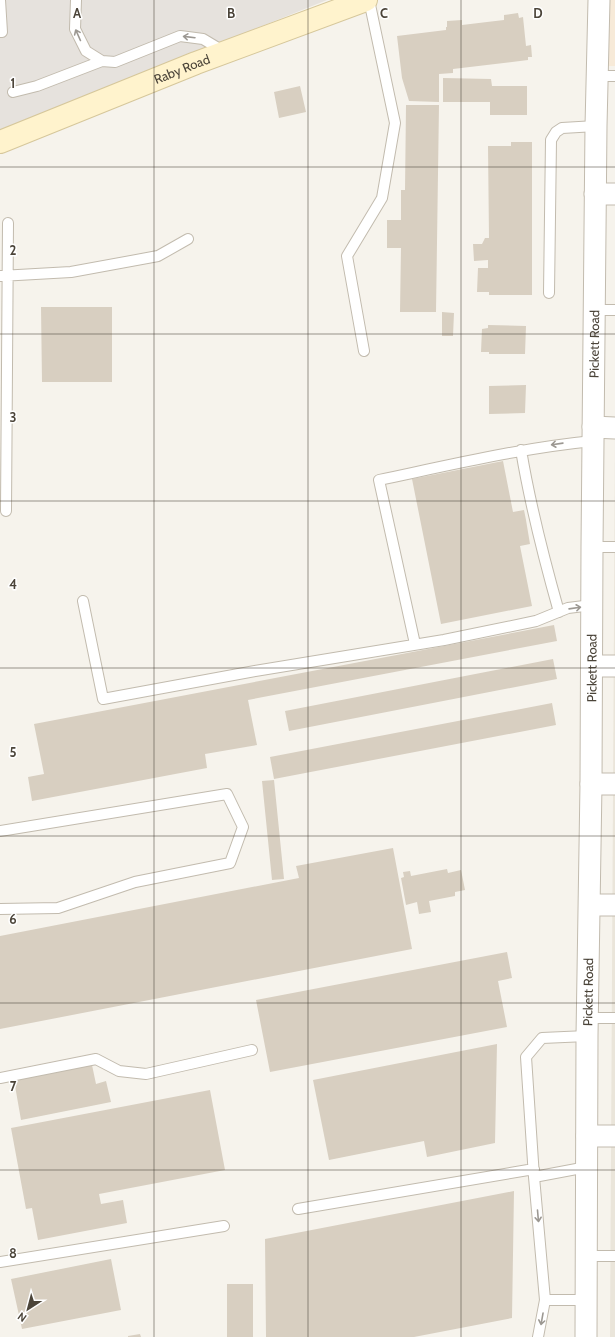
<svg xmlns="http://www.w3.org/2000/svg" width="615" height="1337" viewBox="0 0 615 1337" font-family="Cabin,sans-serif">
<rect width="100%" height="100%" fill="#f6f3ec"/>
<!-- residential -->
<path fill="#eae5da" d="M615,434V1337H610Z"/>
<!-- commercial -->
<path fill="#f7ead8" d="M609,0H615V66H606Z"/>
<!-- industrial -->
<path fill="#e6e2dd" d="M0,0H327L0,131Z"/>
<!-- building -->
<path fill="#d8cfc1" d="M518,13L519,18L523,17L526,46L531,45L532,57H528V60L453,69V73L439,74V102L409,101L402,78L397,36L446,30V27H447V21L462,20V25L487,22L504,20V15Z
M443,78L491,79L492,86H527V115H490V102H443Z
M300,86L306,112L279,118L274,92Z
M406,105H439L436,312H400L401,248H387V220H401V190H405Z
M511,142H532V295H489V292H477L478,268H488V260L474,261L473,244H482L485,238H489L488,146H511Z
M41,307H112V382H42Z
M442,312L454,313L453,336H442Z
M488,325L526,326L525,354H489V352H481L482,329L488,328Z
M526,385L525,413L489,414V386Z
M503,461L513,512L524,510L526,520L530,544L520,546L532,606L441,624L412,479Z
M554,625L557,641L248,700L257,745L205,754L207,768L32,801L28,777L44,774L34,724Z
M553,659L557,679L289,731L285,711Z
M552,703L556,725L274,779L270,757Z
M274,780L284,879L272,880L262,781Z
M393,848L412,949L0,1029V936L299,878L296,866Z
M447,869L448,873L461,870L465,890L455,892V896L429,901L431,912L419,914L417,902L406,905L401,878L404,877L403,872L410,871L411,876Z
M507,952L512,978L498,981L507,1027L270,1072L256,1000Z
M497,1044L495,1143L427,1157L424,1141L329,1160L313,1080Z
M92,1065L96,1084L106,1081L111,1102L21,1120L14,1080Z
M210,1090L225,1170L99,1194L101,1204L123,1200L127,1223L38,1240L32,1208L26,1209L11,1128Z
M514,1191L512,1318L414,1337H266L265,1239Z
M111,1259L121,1310L22,1329L11,1279Z
M227,1284H253V1337H227Z
M140,1334L141,1337H128V1336Z"/>
<g fill="none" stroke-linecap="round" stroke-linejoin="round">
<defs>
<path id="lane" d="M0,0L2,32H0
M76,0L75,29L86,51L102,61L115,62L180,36L203,39L223,51
M597,76H615
M13,92L37,86L102,61
M0,276L71,272L158,256L188,239
M549,293L551,140L556,132L562,128L596,126
M594,310H615
M364,351L347,256L382,198L395,123L369,0
M521,450C530,504 544,559 559,612
M6,511L8,223
M592,547H615
M83,601L103,699L255,671L444,640L536,621L568,608L592,605
M415,644L379,480C450,465 521,448 593,441
M0,831L227,794L243,827L230,863L135,882L58,908L0,909
M588,1018H615
M0,1078L96,1059L119,1071L146,1074L252,1050
M534,1177L587,1167
M298,1209L534,1169
M587,1256H615
M0,1262L224,1226
M545,1300H586
M538,1337L545,1300L534,1177L526,1057L542,1038L587,1036"/>
<g id="street">
<path d="M595,194H615"/>
<path d="M593,427L615,428"/>
<path d="M592,666H615"/>
<path d="M591,784H615"/>
<path d="M590,905H615"/>
<path d="M587,1136H615"/>
<path id="s1" d="M586,1337L587,1036L591,784L592,547L596,126L599,0"/>
</g>
<g id="secondary">
<path id="s2" d="M0,142L196,63L366,0"/>
</g>
</defs>
<!-- lane casing -->
<use href="#lane" stroke="#c2bbae" stroke-width="12"/>
<!-- street casing -->
<use href="#street" stroke="#c2bbae" stroke-width="23"/>
<!-- secondary casing -->
<use href="#secondary" stroke="#d6c79b" stroke-width="24"/>
<!-- lane -->
<use href="#lane" stroke="#fff" stroke-width="10"/>
<!-- street -->
<use href="#street" stroke="#fff" stroke-width="21"/>
<!-- secondary -->
<use href="#secondary" stroke="#fff3cd" stroke-width="22"/>
</g>
<!-- one-way arrows -->
<defs><path id="oneway-shaft" d="M-6 0H5M1.5-3L5.5 0L1.5 3" fill="none" stroke-width="1.6" stroke-linecap="round" stroke-linejoin="round"/></defs>
<g stroke="#9c9892">
<use href="#oneway-shaft" transform="translate(78 35) rotate(-114)"/>
<use href="#oneway-shaft" transform="translate(189 37) rotate(-173)"/>
<use href="#oneway-shaft" transform="translate(557 444) rotate(172)"/>
<use href="#oneway-shaft" transform="translate(575 608) rotate(-8)"/>
<use href="#oneway-shaft" transform="translate(538 1216) rotate(85)"/>
<use href="#oneway-shaft" transform="translate(542 1319) rotate(100)"/>
</g>
<!-- grid -->
<path fill="none" stroke="#4b4439" stroke-width="1" stroke-opacity="0.55" d="M154,0V1337M308,0V1337M461,0V1337M0,167H615M0,334H615M0,501H615M0,668H615M0,836H615M0,1003H615M0,1170H615"/>
<g text-anchor="middle" stroke-width="3" stroke-linejoin="round" paint-order="stroke">
<!-- street labels -->
<g font-size="13" fill="#4b4439" stroke="#fff">
<text dy="5" stroke="none"><textPath href="#s2" startOffset="196">Raby Road</textPath></text>
<text dy="5" stroke="none"><textPath href="#s1" startOffset="993">Pickett Road</textPath></text>
<text dy="5" stroke="none"><textPath href="#s1" startOffset="669">Pickett Road</textPath></text>
<text dy="5" stroke="none"><textPath href="#s1" startOffset="345">Pickett Road</textPath></text>
</g>
</g>
<g font-size="13" text-anchor="middle" font-weight="bold" fill="#4b4439" stroke="#fff" stroke-width="3" stroke-linejoin="round" paint-order="stroke">
<text x="77" y="18">A</text>
<text x="231" y="18">B</text>
<text x="384" y="18">C</text>
<text x="538" y="18">D</text>
<text x="13" y="88">1</text>
<text x="13" y="255">2</text>
<text x="13" y="422">3</text>
<text x="13" y="589">4</text>
<text x="13" y="757">5</text>
<text x="13" y="924">6</text>
<text x="13" y="1091">7</text>
<text x="13" y="1258">8</text>
</g>
<!-- north arrow -->
<g transform="translate(28 1309) rotate(216)" stroke="#ffffff" stroke-width="3" paint-order="stroke">
<path d="M0-3L7 15L0 10L-7 15Z" fill="#4b4439"/>
<text y="-6" font-size="11" font-weight="bold" text-anchor="middle" fill="#4b4439">N</text>
</g>
</svg>
